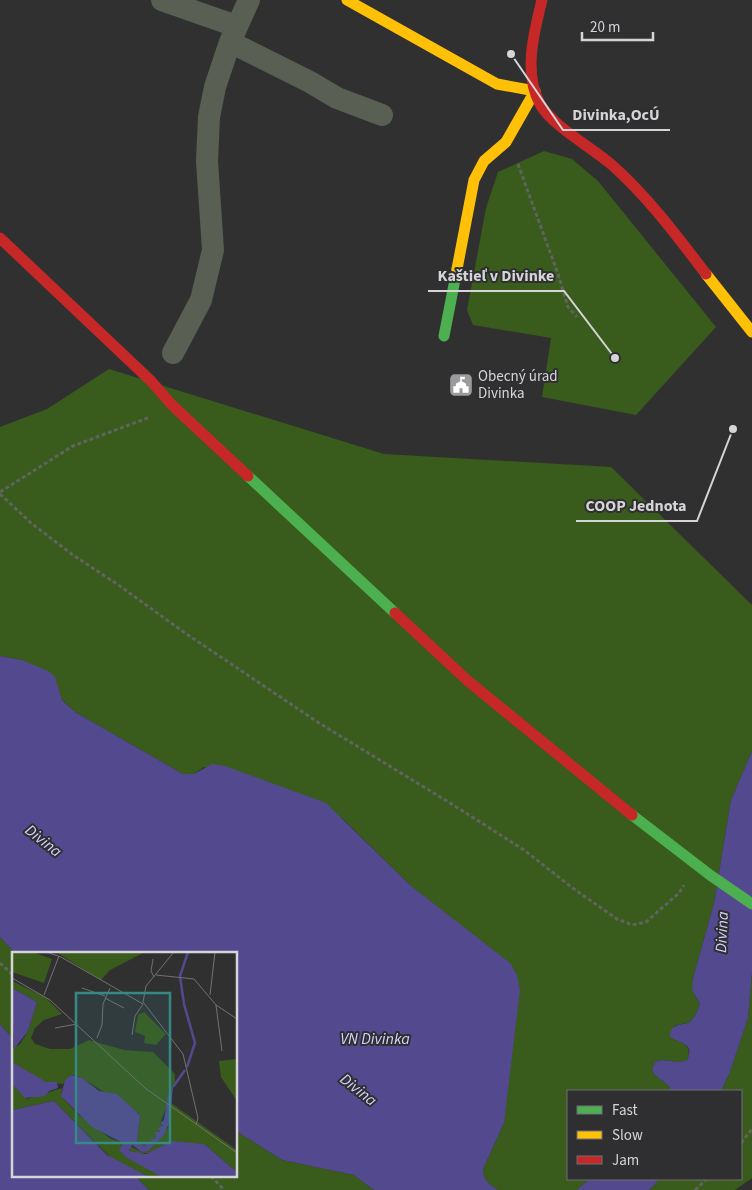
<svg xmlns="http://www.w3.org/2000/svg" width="752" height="1190" viewBox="0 0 752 1190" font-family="'Source Sans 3',sans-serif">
<rect width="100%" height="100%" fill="#303031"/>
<!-- green -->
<path fill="#395b1c" d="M544,151L572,159L598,181L716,327L636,415L542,397L551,338L473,325L467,310L486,208L498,172Z
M109,369L384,454L611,467L752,605V751L731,800L714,903L693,978L694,994L700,1004L696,1014L690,1022L674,1026L675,1040C686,1043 692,1048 687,1060C677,1065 666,1057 655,1062L652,1069L654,1074L670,1087V1091H568V1179H604L603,1180L587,1181L577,1190H498C489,1184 483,1180 483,1169L504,1123L411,886L342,818L204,767L194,774H183L75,712L22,660L0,656V427L47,409Z
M0,937L16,954H14V1040L0,1024Z
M752,972V1178L735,1190H649L660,1179H741V1091H721L730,1072L748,1018Z
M236,1131L282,1160L354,1175L374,1190H149L135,1176H236Z"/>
<!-- water -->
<path fill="#53498f" d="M0,656L22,660L48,671L55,677L62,700L75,712L183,774H194L212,764L225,766L326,803L411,886L510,963L517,975L520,990L506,1106L504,1123L483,1169C483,1180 489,1184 498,1190H374L354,1175L282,1160L236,1131V954H16L0,937Z
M752,751V972L748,1018L730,1072L721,1091H670V1087L654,1074L652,1069L655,1062C666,1057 676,1065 687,1060C695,1043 681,1044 670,1037C670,1023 680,1026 690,1022L696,1014L700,1004L692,990L693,978L714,903L731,800Z
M0,1024L14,1040V1176H135L149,1190H0Z
M604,1179H660L649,1190H577L587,1181Z"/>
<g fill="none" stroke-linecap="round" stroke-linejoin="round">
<!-- path -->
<path stroke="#5f645c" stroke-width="3" stroke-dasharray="4 2.5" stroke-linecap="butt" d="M518,164L558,274L568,307L577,317
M0,492L73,446L150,417
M0,494L31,523L73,555L117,584L185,633L319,723L455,806L524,850L574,889L617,919L632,925L646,922L679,893L684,885
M0,963L14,976
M741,1143L752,1129
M211,1176L224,1190
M695,1190L707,1179"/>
<!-- street -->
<path stroke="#596053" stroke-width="22" d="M162,0L236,26
M230,42L310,82L337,98L382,115
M173,353L201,300L213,250L207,161L209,117L215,87L230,42L249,0"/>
<!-- fast -->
<path stroke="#4caf50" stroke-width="11" d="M444,336L457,269
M248,476L395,613
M632,815L710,875L752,904"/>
<!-- slow -->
<path stroke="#ffc107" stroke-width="11" d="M347,0L497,84L535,91L506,142L484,161L474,180L457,269
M706,274L752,332"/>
<!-- jam -->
<path stroke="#c62828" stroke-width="11" d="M542,0C534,32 523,73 540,104C552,126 593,148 612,165C648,197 677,236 706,274
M0,238L151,381L172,405L248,476
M395,613L468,681L632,815"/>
</g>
<!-- icons -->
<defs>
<symbol id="civic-square" viewBox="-11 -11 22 22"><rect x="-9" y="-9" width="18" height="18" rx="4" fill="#9b9b9d" stroke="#2f2f32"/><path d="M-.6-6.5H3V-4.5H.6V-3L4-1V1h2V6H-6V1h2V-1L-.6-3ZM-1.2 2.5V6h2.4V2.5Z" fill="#fff"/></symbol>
</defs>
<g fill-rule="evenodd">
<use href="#civic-square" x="447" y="371" width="28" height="28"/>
</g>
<g text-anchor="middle" stroke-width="4" stroke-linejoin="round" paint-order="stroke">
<!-- poi labels -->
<g font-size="15" fill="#d5d5d7" stroke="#2f2f32" text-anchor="start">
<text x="478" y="381">Obecný úrad<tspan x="478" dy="17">Divinka</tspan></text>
</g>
<!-- water labels -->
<g font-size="16" font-style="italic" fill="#d5d3ff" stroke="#2f2f32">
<text transform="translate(44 840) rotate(38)" y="6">Divina</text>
<text transform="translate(721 932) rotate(-87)" y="6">Divina</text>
<text x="375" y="1044">VN Divinka</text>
<text transform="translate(359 1089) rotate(38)" y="6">Divina</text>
</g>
</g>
<!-- overview -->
<g transform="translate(12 952)">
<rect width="225" height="225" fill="#303031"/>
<path d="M0,0H20L40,7L32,31L0,20ZM44,0H133L98,18L89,28ZM0,29L33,45L50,62L32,68L23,76L19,86L23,92L38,97H58L77,88L112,98L141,100L163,122V131L148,172L151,174L140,190L132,194L125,189L128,162L66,124L59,123L51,132L34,131L0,110V97L8,92L16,79L25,50L0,36ZM132,60L154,82L144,93L132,91L133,84L123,80L126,63ZM225,107V149L209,125L207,109ZM0,132L15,147L50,136L49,144L67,163L99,187L111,191L108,197L150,225H137L100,207L42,149L0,158ZM159,151L225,198V220L192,192L158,190L138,201H118V194L130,200L156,176Z" fill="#395b1c"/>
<path d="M0,36L25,50L16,79L2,97ZM0,110L34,130H45L46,136L37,139L33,144L13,146L0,132ZM59,123L70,126L87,139L105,142L128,163L125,189L132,194L144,185L143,180H148L146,176L151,174L148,171L152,168L156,142L161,135L158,169L152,183L136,199L130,200L120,193L117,199L134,202L160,189L192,192L225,220V225H150L115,206L107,198L111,191L80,175L49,144L53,128ZM42,149L95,203L137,225H0V158Z" fill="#53498f"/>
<path fill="none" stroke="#53498f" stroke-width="2.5" d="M175,115L183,91L172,52L168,24L176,0M161,135L173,118"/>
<path fill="none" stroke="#727273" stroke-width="1" d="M34,0L49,5L131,52L123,64L120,83M162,0L134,34L131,50L171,102L186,166L184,173M141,7L139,19L142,25M144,23L182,27L204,53L225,67M0,26L38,48L133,136L225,201M70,36L93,44M32,43L47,4M198,43L203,0M93,46L112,56M204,53L210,99M43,76L65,72M85,86L90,73L91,52L98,36"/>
<path fill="#378983" fill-opacity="0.15" stroke="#378983" stroke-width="2.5" d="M64,41H158V191H64Z"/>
<rect width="225" height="225" fill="none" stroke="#d5d5d7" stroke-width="2.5"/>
</g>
<!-- callouts -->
<path fill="none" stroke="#d5d5d7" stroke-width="2" d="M511 54L563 130H670M615 358L564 291H428M733 429L697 521H576"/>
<g fill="#d5d5d7" stroke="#2f2f32" stroke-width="2">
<circle cx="511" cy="54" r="5"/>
<circle cx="615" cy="358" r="5"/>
<circle cx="733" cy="429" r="5"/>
</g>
<g font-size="16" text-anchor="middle" font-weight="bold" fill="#d5d5d7" stroke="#2f2f32" stroke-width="4" stroke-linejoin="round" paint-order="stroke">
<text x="616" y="120">Divinka,OcÚ</text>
<text x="496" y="281">Kaštieľ v Divinke</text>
<text x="636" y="511">COOP Jednota</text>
</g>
<!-- legend -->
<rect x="567" y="1090" width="175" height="90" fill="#2f2f32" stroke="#717174"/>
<rect x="577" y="1106" width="25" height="8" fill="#4caf50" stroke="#717174"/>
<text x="612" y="1115" font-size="15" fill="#d5d5d7">Fast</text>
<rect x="577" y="1131" width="25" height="8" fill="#ffc107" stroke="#717174"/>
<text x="612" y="1140" font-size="15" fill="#d5d5d7">Slow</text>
<rect x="577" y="1156" width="25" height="8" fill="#c62828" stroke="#717174"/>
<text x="612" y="1165" font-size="15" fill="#d5d5d7">Jam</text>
<!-- scale -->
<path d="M582 32v8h71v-8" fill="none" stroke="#d5d5d7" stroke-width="2.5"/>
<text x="590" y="32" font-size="15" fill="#d5d5d7" stroke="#2f2f32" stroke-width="4" paint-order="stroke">20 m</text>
</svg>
